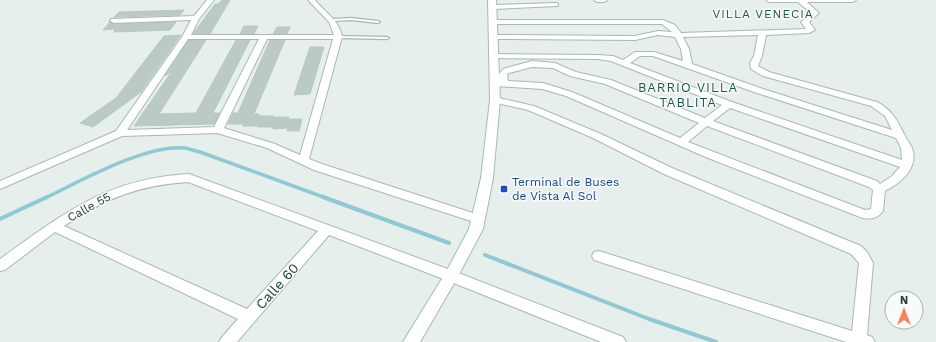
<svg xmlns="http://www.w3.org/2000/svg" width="936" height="342" viewBox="0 0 936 342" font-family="'Work Sans',sans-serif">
<rect width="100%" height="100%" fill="#e6efeb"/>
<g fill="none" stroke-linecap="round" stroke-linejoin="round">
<!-- stream-far1 -->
<path stroke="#8ec9d4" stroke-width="3.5" d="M45,198C81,181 146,144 185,148C190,149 195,151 200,152L326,198"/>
<!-- stream -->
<path stroke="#8ec9d4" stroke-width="4" d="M323,197L449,243
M0,219L47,197
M485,255L649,319L716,342"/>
</g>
<!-- building -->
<path fill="#bbcac4" stroke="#b8c9c2" d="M222,0H230L210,34H193L215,4H218Z
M184,10L180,15L114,17L119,12Z
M110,22L114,24L176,22L170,30L114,32L115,29L103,30Z
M244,26H258L254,34H240Z
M277,27H290L287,34H273Z
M181,35L141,92L93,127L80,123L116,98L164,36Z
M189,40H206L159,114L196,113L236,40H250L213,113H220L214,124L134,126L172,71L165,76Z
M270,40H285L254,114H259L258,116H273V117H289L288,119H302L299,131H287L288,128L273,129V127H257L258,126H242L244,124H228L233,113H238Z
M310,47H324L310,94L294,95Z"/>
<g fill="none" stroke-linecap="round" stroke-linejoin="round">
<defs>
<path id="lane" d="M351,18L378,21L380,22L378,23L351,20L332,21L330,20L332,19Z
M337,36L387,37L389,38L387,39L338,38L336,37Z"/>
<path id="street" d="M207,0H214L199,19L191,35H334L329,22L308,0H315C325,13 339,19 342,37L309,159L322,164L482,216L484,219L482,222L478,223L474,222L314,170L267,148L217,133L122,136L0,189V181L116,131L182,37L191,20L114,23L110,21L111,19L194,16ZM188,39H259L214,127L127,130ZM267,39H333L300,155L275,144L224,128Z
M594,0H607C605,3 596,3 594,0Z
M766,0H856L853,2H807L819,13L809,22L815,30L809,33L766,35L762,56L758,66L769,72L877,102C892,110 897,120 904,134C906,139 910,143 912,148C919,168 901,183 885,191L883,211C878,219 868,220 860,217L708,158L566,96L542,89L495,86L491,83L492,81H499V74L503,69L532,61L555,63L576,72L611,80L705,118L722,105L611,61L598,59L494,58L490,56L494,54L598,55L613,56L623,60L635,52H654L683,61L681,49L675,37L658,35L635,40L494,39L490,37L494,35L635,36L658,31L672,32L662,24H493L489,22L493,20H663L675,25L681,33L806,29L801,22L811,13L798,2H769ZM758,35L754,56L750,63L751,69L763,76L871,106L885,116L892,130L763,89L692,64L689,49L683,37ZM640,56H653L757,93L896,138L901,148L902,160L732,102L630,63ZM532,67L553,68L570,76L605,84L699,123L680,138L572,92L543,83L508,81L507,74L509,73ZM730,108L900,167L892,176L880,184L877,181L713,121ZM707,126L869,187L873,190L871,209L865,210L688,142Z
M556,3L558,4V6L493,9L489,7L493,5Z
M495,97L534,106L601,134L672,168L861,246L867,252L873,263L867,335L872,337L875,342H846L594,260L592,256L594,252L599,251L852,331L859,263L851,254L664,174L593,138L528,110L492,102L490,100Z
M189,174L456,272L623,337L626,342H601L446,280L329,235L237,342H219L222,337L238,319L55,232L5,270L0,271V259C65,213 105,179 189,174ZM188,182L318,231L247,309L64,226C104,199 139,185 188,182Z"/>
<path id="secondary" d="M488,0H496L500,100L493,178L483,229L456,280L420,342H403L446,272L469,229L481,178L490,100Z"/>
</defs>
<!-- lane casing -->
<use href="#lane" stroke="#a8b8b2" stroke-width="2.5"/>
<!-- street casing -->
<use href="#street" stroke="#a8b8b2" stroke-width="2"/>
<!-- secondary casing -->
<use href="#secondary" stroke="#a4bbb3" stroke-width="2"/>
<!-- lane -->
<use href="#lane" fill="#fff" fill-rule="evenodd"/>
<!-- street -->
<use href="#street" fill="#fff" fill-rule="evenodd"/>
<!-- secondary -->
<use href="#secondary" fill="#fff" fill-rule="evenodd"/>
</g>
<!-- markers -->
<rect fill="#1a4fb4" stroke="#f7fbf9" stroke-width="1.5" x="500" y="185" width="8" height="8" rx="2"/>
<g text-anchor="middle" stroke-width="3" stroke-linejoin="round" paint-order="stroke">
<!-- far-quarter labels -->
<g font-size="12" letter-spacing="1" fill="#1f5548" stroke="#f7fbf9">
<text x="763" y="18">VILLA VENECIA</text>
</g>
<!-- transit labels -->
<g font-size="12" fill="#164399" stroke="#f7fbf9" text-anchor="start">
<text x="512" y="186">Terminal de Buses<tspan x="512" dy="14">de Vista Al Sol</tspan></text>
</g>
<!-- street labels -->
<g font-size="12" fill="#24423a" stroke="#f7fbf9">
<text transform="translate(89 207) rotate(-29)" y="4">Calle 55</text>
</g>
<!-- neighbourhood labels -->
<g font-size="13" letter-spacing="1" fill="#1f5548" stroke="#f7fbf9">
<text x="688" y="92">BARRIO VILLA<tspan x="688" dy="15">TABLITA</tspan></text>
</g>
<!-- near-street labels -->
<g font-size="14" fill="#24423a" stroke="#f7fbf9">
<text transform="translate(277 286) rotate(-48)" y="5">Calle 60</text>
</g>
</g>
<!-- north arrow -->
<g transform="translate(904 310)"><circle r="19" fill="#f7fbf9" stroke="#a3b1ad"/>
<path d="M0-3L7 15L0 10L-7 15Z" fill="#f4845f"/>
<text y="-6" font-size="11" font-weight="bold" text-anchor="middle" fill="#24423a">N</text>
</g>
</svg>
